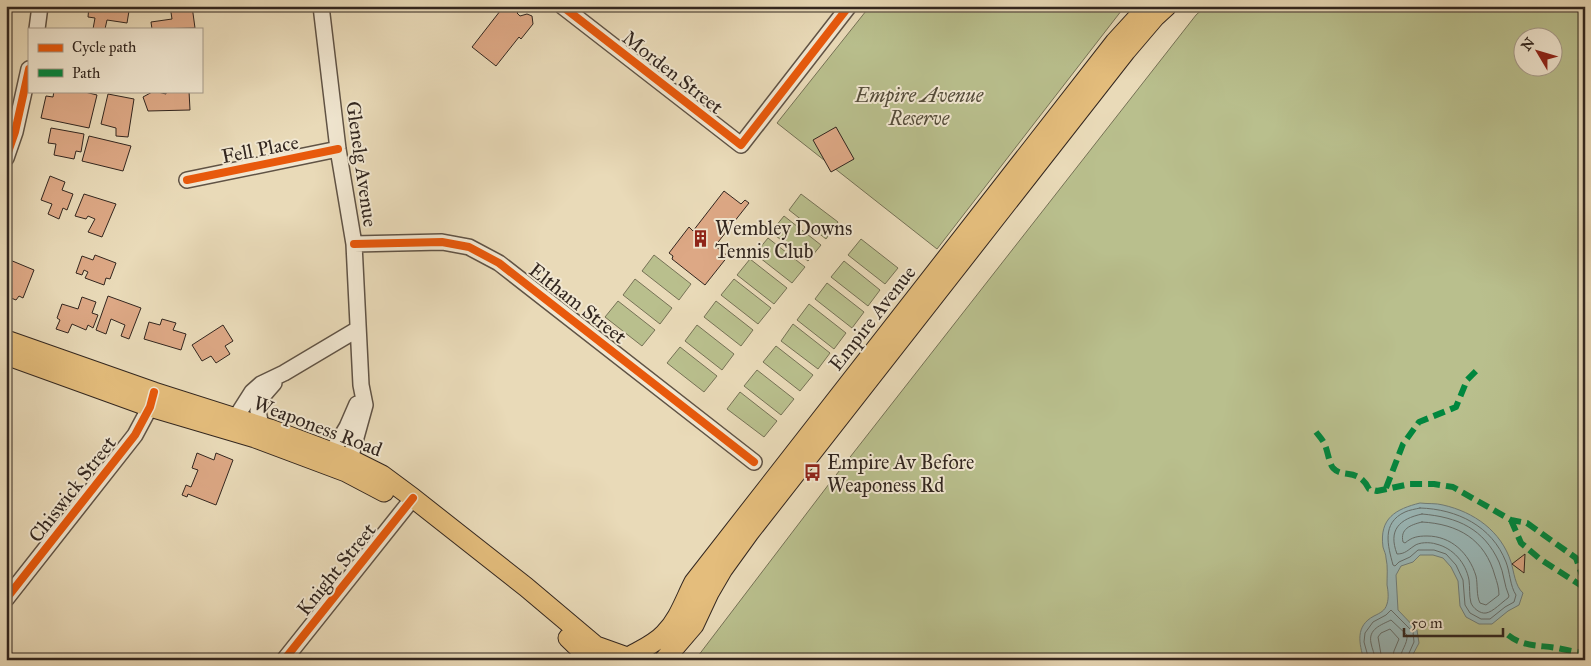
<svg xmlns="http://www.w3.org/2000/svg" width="1591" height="666" viewBox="0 0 1591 666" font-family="'IM FELL Great Primer',serif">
<rect width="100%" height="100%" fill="#e9dab8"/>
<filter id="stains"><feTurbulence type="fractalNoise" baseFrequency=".004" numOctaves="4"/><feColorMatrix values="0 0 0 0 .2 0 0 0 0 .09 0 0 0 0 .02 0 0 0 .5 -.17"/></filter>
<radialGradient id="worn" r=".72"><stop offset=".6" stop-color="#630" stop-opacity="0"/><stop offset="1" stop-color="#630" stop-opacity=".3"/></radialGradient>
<!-- green -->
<path fill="#b9bf8d" stroke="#767256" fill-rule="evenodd" d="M870,6H1125L937,249L777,123Z
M1206,6H1585V660H695L829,484L1196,15ZM1524,38H1554V68H1524Z
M801,194L838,222L826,239L789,210Z
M784,216L821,245L808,261L771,232Z
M768,238L805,267L792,283L755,254Z
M861,239L898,268L885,284L848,255Z
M654,255L691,284L679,300L642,271Z
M750,259L787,288L774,304L737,275Z
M844,261L880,290L868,306L831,277Z
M635,279L672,308L660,324L623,295Z
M734,279L771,308L758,324L721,295Z
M827,283L864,312L852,328L815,299Z
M618,301L655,330L642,346L605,317Z
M716,301L753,330L741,346L704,317Z
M809,304L846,333L834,349L797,320Z
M793,324L830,353L818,369L781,341Z
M697,325L734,354L722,370L685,341Z
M776,346L813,375L800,391L763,362Z
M680,347L717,376L704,392L667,363Z
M757,370L794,399L781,415L744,386Z
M740,392L777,421L764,437L727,409Z"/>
<!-- water -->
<path fill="#9ab8b8" stroke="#707e7b" d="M1420,503C1428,504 1436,503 1443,505C1474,512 1501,531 1511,562C1514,572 1515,586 1523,593L1519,605L1508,611L1492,624H1479L1466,617L1460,606L1458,581L1451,567L1443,558L1433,555H1420L1413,562L1401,566L1396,575L1398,610L1417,630L1419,643L1410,660H1364C1359,643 1355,626 1374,616C1380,613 1385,611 1387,604C1389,598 1388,590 1387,585C1387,576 1388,566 1386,558C1386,554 1384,551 1383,547C1379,518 1396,509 1420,503Z"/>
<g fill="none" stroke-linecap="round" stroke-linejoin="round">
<!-- shore -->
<path stroke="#666f6c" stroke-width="1" d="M1420,508C1457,509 1492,526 1506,562C1510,572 1510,586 1516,595L1514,602L1505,607L1490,619H1481L1470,613L1465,605L1463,580L1456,565L1446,554L1434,550H1418L1410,557L1399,562L1395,566L1393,565C1388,546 1381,523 1405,512C1409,510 1416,509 1420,508Z
M1422,514C1458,517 1484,529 1499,562C1504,573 1504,585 1509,596L1508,598C1502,602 1493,612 1486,613C1480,614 1473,608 1471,603C1469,596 1470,587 1469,580C1466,563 1453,548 1436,544C1430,542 1419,542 1414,546C1408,550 1405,554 1397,554C1388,530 1399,519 1422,514Z
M1422,522C1458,524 1485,539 1495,576C1497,582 1499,588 1499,595L1486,605L1480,603C1476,595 1478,585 1476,576C1469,553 1451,536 1427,536C1418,536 1412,537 1405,543L1403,542C1400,529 1410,525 1422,522Z
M1369,660L1364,642L1365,633L1373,622L1386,615L1391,610L1413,632L1414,642L1406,660
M1375,660C1375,654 1372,649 1371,643C1368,629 1381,625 1391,620L1407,635C1408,644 1400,651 1400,660
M1382,660L1378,637L1381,633L1390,629L1399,639L1394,651L1392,660"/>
</g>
<!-- building -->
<path fill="#dda885" stroke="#32261f" d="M89,6L129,11L127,23L107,20L105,29H93L95,18L88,17Z
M170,6H192L195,28L152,29L151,22L172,19Z
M504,6H517L520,9L517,13L520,16L527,14L532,16L533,24L521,39L519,37L496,66L472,47Z
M54,91H81L97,95L89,128L41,118L46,96L53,97Z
M154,91L166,94V91H189L190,110L148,111L143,97Z
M108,94L134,99L128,137L116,136V128L101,124Z
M836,127L854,159L831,172L813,140Z
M51,128L84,134L81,152L76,151L74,159L54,155L56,144L48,143Z
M89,136L131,146L123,171L82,161Z
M50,176L65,182L62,190L73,194L67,210L63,208L59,219L48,214L52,204L41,200Z
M724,191L741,204L745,200L749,203L715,246L728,256L705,285L672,259L673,256L669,253L689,227L693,231Z
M84,194L116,204L102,237L88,232L95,219L88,216L86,219L75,216Z
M95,255L116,263L110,279L106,278L104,285L85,278L88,272L84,270L82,275L76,273L82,256L93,260Z
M10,260L34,270L23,298L19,296L16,300L6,296V268Z
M108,296L141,308L129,339L121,336L125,325L111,319L106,334L96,330Z
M82,297L96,302L92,313L98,315L93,328L88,325L86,330L72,324L68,333L56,329L60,320L57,318L62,304L78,309Z
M162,319L176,323L173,330L186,334L181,350L144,339L149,322L160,325Z
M223,325L233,341L225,346L230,354L216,363L211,356L202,361L192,345Z
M197,453L214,460L216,453L233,460L216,505L188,494L187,497L182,495L186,485L191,487L198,470L192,468Z
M1525,554L1524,573L1512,564Z"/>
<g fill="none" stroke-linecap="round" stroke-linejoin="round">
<defs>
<path id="minor" d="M321,6L338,149L354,244L361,385L365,405L347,470
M562,6L741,145L849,6
M37,29L40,6
M6,158L15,132L29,69
M187,180L338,149
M354,244L442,242L469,247L499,263L754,462
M234,427L238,414L252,392L261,384L284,373L358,329
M256,433L260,421L258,411L260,399L274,383
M330,462L335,447L347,427L357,404
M6,599L135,435L150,407L153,397
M284,660L413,498"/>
<path id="major" d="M6,340L154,392L270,429L350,459L382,475L413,498L526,587L596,646L624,656
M6,355L150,407L255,438L346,472L384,492
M568,638L591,660
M632,655C643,649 656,643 665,633C679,619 685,599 694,582L1115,42L1148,6
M664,660L694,625L709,593L723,569L749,533L1126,51L1155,17L1167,6"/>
</defs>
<!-- minor casing -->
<use href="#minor" stroke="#605345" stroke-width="18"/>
<!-- major casing -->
<use href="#major" stroke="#32261f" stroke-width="21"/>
<!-- minor -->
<use href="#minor" stroke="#f1e7d1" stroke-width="15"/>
<!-- major -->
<use href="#major" stroke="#e4bd7c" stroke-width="19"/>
<!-- quiet -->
<path stroke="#00873e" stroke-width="6" stroke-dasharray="12 6" stroke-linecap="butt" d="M1316,432C1319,436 1323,440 1325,445C1328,452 1329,463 1333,468C1343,479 1358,467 1369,489L1377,491L1410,484H1434L1453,487L1511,520L1527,523L1576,558L1585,584
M1386,488L1403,444L1419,422L1456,407L1467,380L1480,367
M1511,520L1521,543L1540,559L1585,588
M1508,635C1523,647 1539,645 1557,648C1566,650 1576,652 1585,653"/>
<defs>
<path id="cycleway" d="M562,6L741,145L849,6
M6,158L15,132L29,69
M187,180L338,149
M354,244L442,242L469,247L499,263L754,462
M6,599L135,435L150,407L154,392
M284,660L413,498"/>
</defs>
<!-- cycleway casing -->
<use href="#cycleway" stroke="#f1e7d1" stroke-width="11"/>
<!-- cycleway -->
<use href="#cycleway" stroke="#e8590c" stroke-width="8"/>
</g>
<!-- icons -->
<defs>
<symbol id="building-bare" viewBox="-9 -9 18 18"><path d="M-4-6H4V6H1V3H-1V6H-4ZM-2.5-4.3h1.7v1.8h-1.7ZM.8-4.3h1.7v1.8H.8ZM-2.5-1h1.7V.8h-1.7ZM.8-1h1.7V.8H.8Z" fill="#8f2418" stroke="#f1e7d1" stroke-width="2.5" paint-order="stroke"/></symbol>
<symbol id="bus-bare" viewBox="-9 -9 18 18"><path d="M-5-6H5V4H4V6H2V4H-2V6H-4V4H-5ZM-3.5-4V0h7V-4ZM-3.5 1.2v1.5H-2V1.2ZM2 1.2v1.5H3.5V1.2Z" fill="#8f2418" stroke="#f1e7d1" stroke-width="2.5" paint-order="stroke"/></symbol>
</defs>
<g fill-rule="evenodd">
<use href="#building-bare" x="688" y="226" width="25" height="25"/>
<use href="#bus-bare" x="800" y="460" width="25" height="25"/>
</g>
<g text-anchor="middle" stroke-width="4" stroke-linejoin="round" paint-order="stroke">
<!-- street labels -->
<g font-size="20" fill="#32261f" stroke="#f1e7d1">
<text transform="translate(673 72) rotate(38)" y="7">Morden Street</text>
<text transform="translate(260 149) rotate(-11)" y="7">Fell Place</text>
<text transform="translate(362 164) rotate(82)" y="7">Glenelg Avenue</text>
<text transform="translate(578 303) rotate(38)" y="7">Eltham Street</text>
<text transform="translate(872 318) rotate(-52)" y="7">Empire Avenue</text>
<text transform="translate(318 426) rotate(21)" y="7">Weaponess Road</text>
<text transform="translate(72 489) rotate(-52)" y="7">Chiswick Street</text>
<text transform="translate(336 569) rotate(-51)" y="7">Knight Street</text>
</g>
<!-- park labels -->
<g font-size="20" font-style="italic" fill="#544c3a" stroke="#f1e7d1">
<text x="919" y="102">Empire Avenue<tspan x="919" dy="23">Reserve</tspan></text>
</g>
<!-- poi labels -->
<g font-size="20" fill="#32261f" stroke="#f1e7d1" text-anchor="start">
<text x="715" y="235">Wembley Downs<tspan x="715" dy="23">Tennis Club</tspan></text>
<text x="827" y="469">Empire Av Before<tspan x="827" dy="23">Weaponess Rd</tspan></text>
</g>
</g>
<!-- margin -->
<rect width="1591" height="666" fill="none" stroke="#e9dab8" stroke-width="25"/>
<rect x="8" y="8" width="1576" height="651" fill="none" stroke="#32261f" stroke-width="2.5"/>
<rect x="12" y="12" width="1566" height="641" fill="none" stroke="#32261f"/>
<!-- legend -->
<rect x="28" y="28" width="175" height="65" fill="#f1e7d1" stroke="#a59a8a"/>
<rect x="38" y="44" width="25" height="8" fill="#e8590c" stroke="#a59a8a"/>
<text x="72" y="52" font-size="15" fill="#32261f">Cycle path</text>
<rect x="38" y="69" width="25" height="8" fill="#00873e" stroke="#a59a8a"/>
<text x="72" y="78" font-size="15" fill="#32261f">Path</text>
<!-- north arrow -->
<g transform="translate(1538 52) rotate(308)"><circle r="24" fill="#f1e7d1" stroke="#a59a8a"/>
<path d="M0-4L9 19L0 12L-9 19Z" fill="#8f2418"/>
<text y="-8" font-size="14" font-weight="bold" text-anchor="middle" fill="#32261f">N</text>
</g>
<!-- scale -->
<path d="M1404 628v8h99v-8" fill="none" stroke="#32261f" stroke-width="2.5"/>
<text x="1411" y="628" font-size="15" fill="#32261f" stroke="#f1e7d1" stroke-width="4" paint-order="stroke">50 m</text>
<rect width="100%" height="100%" filter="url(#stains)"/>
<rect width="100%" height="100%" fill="url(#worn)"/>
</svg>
